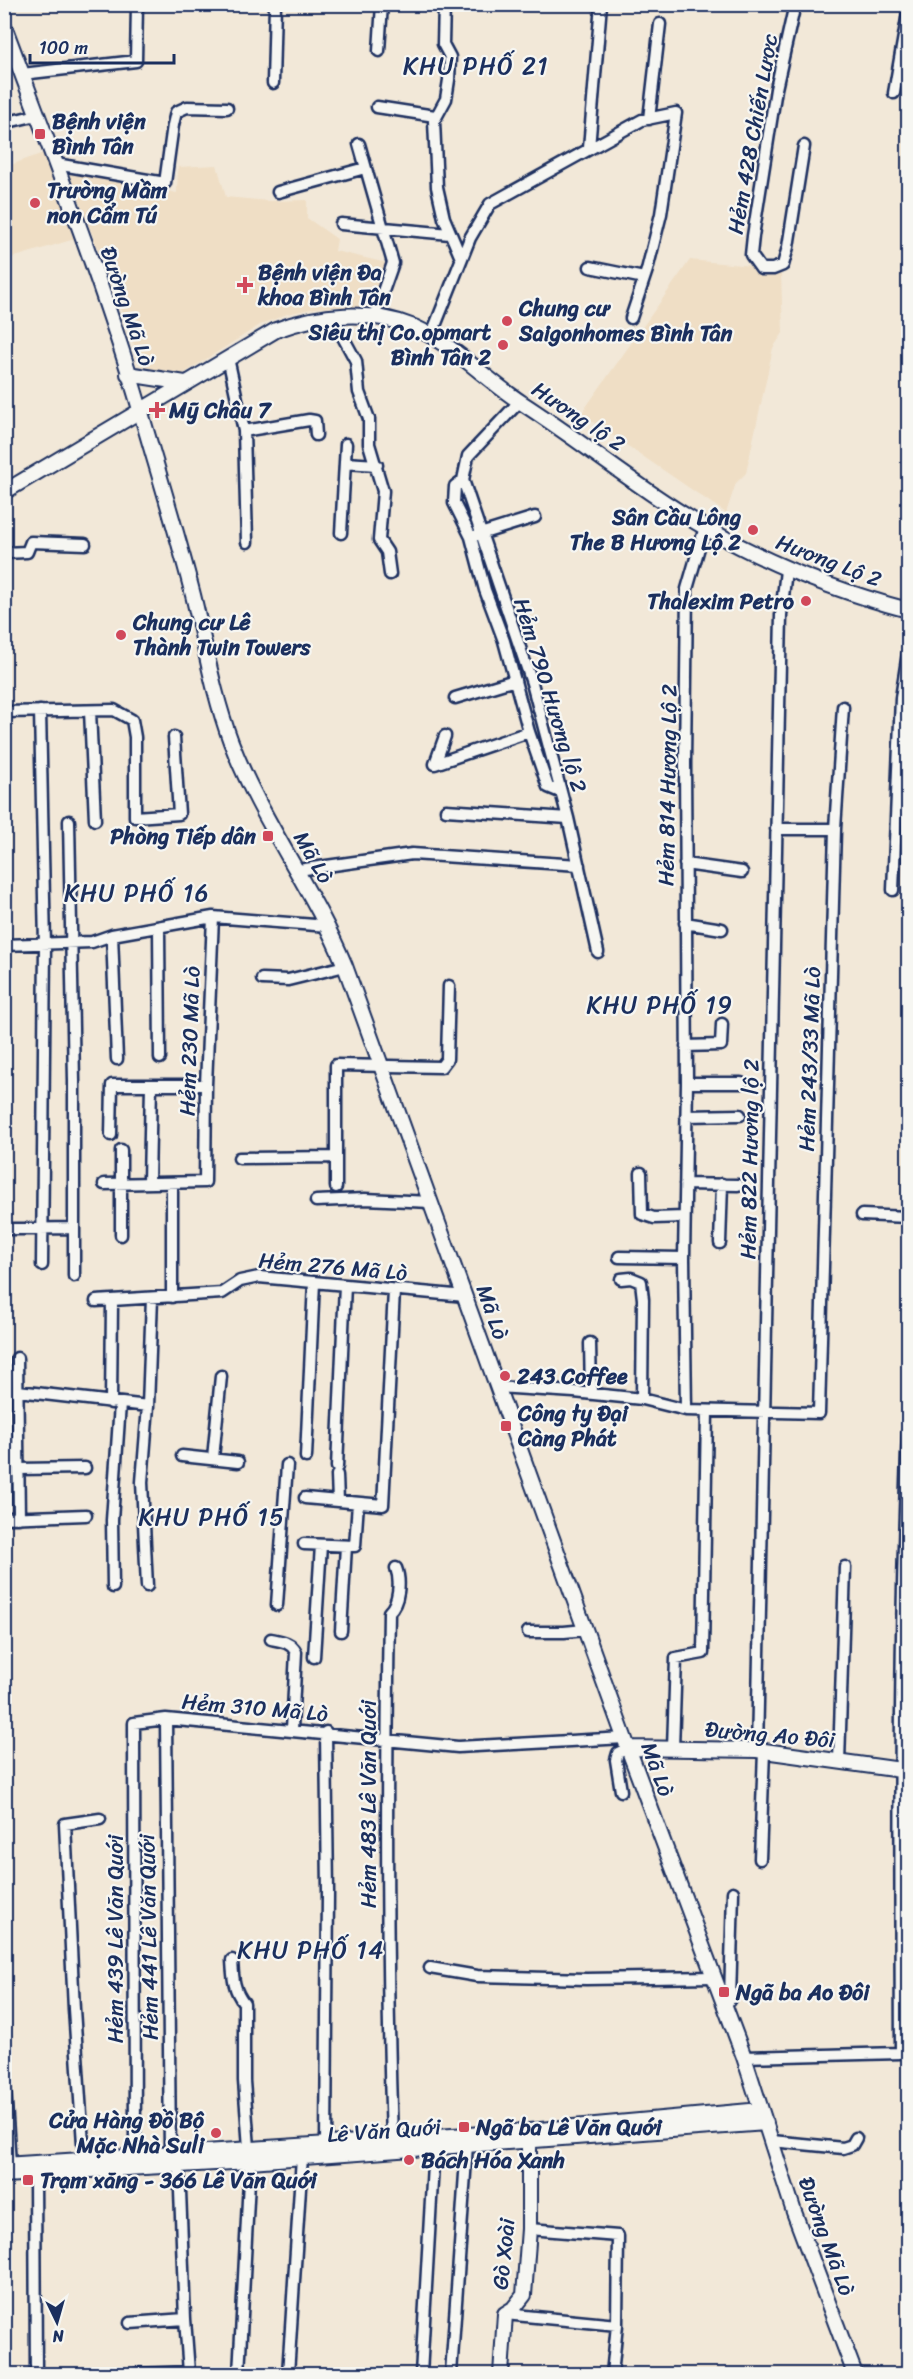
<svg xmlns="http://www.w3.org/2000/svg" width="913" height="2379" viewBox="0 0 913 2379" font-family="Sriracha,sans-serif">
<rect width="100%" height="100%" fill="#f2e8d8"/>
<filter id="ink" filterUnits="userSpaceOnUse"><feTurbulence type="fractalNoise" baseFrequency=".0167" numOctaves="2"/><feDisplacementMap in="SourceGraphic" scale="12" xChannelSelector="R" yChannelSelector="G"/><feConvolveMatrix kernelMatrix="1 2 1 2 8 2 1 2 1" color-interpolation-filters="sRGB"/></filter>
<g filter="url(#ink)">
<!-- built -->
<path fill="#efdec5" d="M46,152L78,238L5,260V167Z
M217,165L226,197L269,201L307,200V218L337,239L335,251L387,263L371,309L344,307L316,308L287,314L260,325L178,377L144,371L68,171L177,193L178,167Z
M690,260L751,266L753,271L781,274L783,333L773,348L746,473L736,483L726,513L581,414Z"/>
<g fill="none" stroke-linecap="round" stroke-linejoin="round">
<defs>
<path id="street" d="M444,4L443,44L450,57L449,80L446,99L434,121L437,187L444,218L461,258
M795,4L776,89L753,236L751,255L761,269H773L783,265L788,247L804,146
M379,51L382,4
M22,74L136,61L137,4
M273,83L275,4
M894,93L908,13
M377,107L435,116
M649,119L660,24
M4,123L37,115
M359,144L393,263L374,317
M589,148L601,4
M56,164L165,183L173,125L176,112L187,107L227,108
M278,192L365,168
M341,224L450,234
M590,267L644,278
M332,317L356,361L359,392L369,419V444L383,491L379,540L387,552L390,574
M431,336L470,238L490,204L642,120L676,113L661,214L647,270L631,318
M228,358L244,431L247,542
M520,401L468,456L463,480L532,683L568,818L598,952
M244,431L309,420L315,421L316,435
M345,463L377,465
M463,480L455,486L454,503L471,537L485,590L504,641L529,732L548,787L560,792
M341,533L346,444
M474,536L535,517
M4,553L27,552L31,542L85,544
M455,698L515,680
M40,711L45,945L42,1265
M90,711L95,820
M4,712L114,710L132,720L135,737V817L179,814L174,737
M445,736L435,764L529,732
M446,810L568,818
M69,821L74,1081V1276
M776,829H835
M685,864L742,872
M298,870L412,854L579,865
M893,890L901,698L908,653
M685,923L722,929
M159,927L160,1058
M112,935L117,1059
M4,945L92,942L112,935L213,917
M262,979L288,980L345,966
M686,1046L721,1045L722,1024
M687,1083H741
M686,1116L740,1115
M111,1135L112,1085H206
M239,1158L336,1157
M641,1173L642,1214L654,1218L684,1217
M149,1182L151,1085
M104,1184L205,1182L206,1085L213,917L328,926
M172,1184V1297
M685,1184L738,1185
M336,1187V1065L441,1067L447,1059L449,986
M316,1201L365,1199L431,1202
M862,1215L908,1217
M4,1229L74,1228
M121,1235V1150
M720,1243L722,1184
M619,1257L684,1258
M621,1279L631,1278L641,1282L643,1299L642,1399
M96,1301L222,1293L240,1281L259,1277L465,1296
M590,1343L591,1393
M17,1358L19,1518
M497,1387L574,1392L642,1399L686,1410L819,1413L835,829L843,707
M18,1391L148,1406
M111,1403L112,1302
M686,1410L684,1258L687,1083L685,763L687,589L705,527
M182,1456L238,1462
M306,1457L314,1282
M213,1458L221,1376
M337,1467L345,1285
M19,1469L85,1468
M337,1475L338,1501
M305,1498L383,1505L394,1291
M4,1518L86,1515
M304,1544L355,1546L358,1503
M147,1586L142,1482L148,1406L152,1298
M113,1587L112,1520L120,1404
M277,1605L287,1465
M341,1631L346,1546
M528,1632H564L585,1630
M271,1639C281,1641 291,1642 296,1652L292,1729
M314,1657L321,1545
M166,1719L170,2155
M673,1748L676,1658L703,1653L707,1411
M757,1750L781,615L786,570
M839,1762L845,1567
M621,1791L616,1760L618,1753L628,1748
M760,1859L764,1751
M232,1960C233,1977 233,1989 244,2003V2081L250,2161L239,2374
M430,1968L477,1976L586,1979L714,1977
M725,2006L730,1999L733,1892
M744,2057L901,2053C900,1845 899,1638 908,1431
M4,2072L10,2164
M392,2139C386,1964 386,1788 389,1612C399,1603 401,1581 396,1568
M772,2141L843,2148L852,2145L856,2138
M326,2145L328,1892L326,1732
M135,2156L134,1723L166,1719L458,1747L625,1738
M84,2159L74,2009L65,1824L100,1819
M35,2173L36,2374
M529,2229L618,2236L617,2325L612,2374
M505,2314L617,2325
M130,2323L185,2319L179,2165
M135,2374L189,2372L185,2319
M288,2374L302,2157
M421,2374L434,2147
M451,2374L467,2145"/>
<path id="secondary" d="M4,26C54,160 107,293 146,430C162,485 179,540 193,595C205,644 213,694 231,742C261,821 313,888 345,966L628,1748L744,2057L794,2212L855,2374
M128,374L185,383
M4,492L276,330C319,314 370,309 414,327C454,345 485,379 522,403C584,443 642,491 706,528C770,565 837,591 908,610
M628,1748L757,1750L908,1771
M4,2165L529,2131L761,2110
M4,2175L250,2161L766,2123
M501,2374L505,2314L513,2309L524,2295L529,2229V2133"/>
</defs>
<!-- street casing -->
<use href="#street" stroke="#1b2f5e" stroke-width="15"/>
<!-- secondary casing -->
<use href="#secondary" stroke="#1b2f5e" stroke-width="18"/>
<!-- street -->
<use href="#street" stroke="#f6f6f2" stroke-width="10"/>
<!-- secondary -->
<use href="#secondary" stroke="#f6f6f2" stroke-width="14"/>
</g>
</g>
<!-- markers -->
<g fill="#d1495b" stroke="#f6f6f2" stroke-width="2">
<rect x="34" y="128" width="12" height="12" rx="3"/>
<circle cx="35" cy="203" r="6"/>
<path d="M242 276h6v6h6v6h-6v6h-6v-6h-6v-6h6z"/>
<circle cx="507" cy="321" r="6"/>
<circle cx="503" cy="345" r="6"/>
<path d="M154 401h6v6h6v6h-6v6h-6v-6h-6v-6h6z"/>
<circle cx="753" cy="530" r="6"/>
<circle cx="806" cy="601" r="6"/>
<circle cx="121" cy="635" r="6"/>
<rect x="262" y="830" width="12" height="12" rx="3"/>
<circle cx="505" cy="1376" r="6"/>
<rect x="500" y="1420" width="12" height="12" rx="3"/>
<rect x="718" y="1986" width="12" height="12" rx="3"/>
<rect x="458" y="2121" width="12" height="12" rx="3"/>
<circle cx="216" cy="2133" r="6"/>
<circle cx="409" cy="2160" r="6"/>
<rect x="22" y="2174" width="12" height="12" rx="3"/>
</g>
<g text-anchor="middle" stroke-width="4.5" stroke-linejoin="round" paint-order="stroke">
<!-- poi labels -->
<g font-size="22" font-weight="bold" fill="#1b2f5e" stroke="#f6f6f2" text-anchor="start">
<text x="52" y="129">Bệnh viện<tspan x="52" dy="25">Bình Tân</tspan></text>
<text x="47" y="198">Trường Mầm<tspan x="47" dy="25">non Cẩm Tú</tspan></text>
<text x="258" y="280">Bệnh viện Đa<tspan x="258" dy="25">khoa Bình Tân</tspan></text>
<text x="519" y="316">Chung cư<tspan x="519" dy="25">Saigonhomes Bình Tân</tspan></text>
<text x="491" y="340" text-anchor="end">Siêu thị Co.opmart<tspan x="491" dy="25">Bình Tân 2</tspan></text>
<text x="169" y="418">Mỹ Châu 7</text>
<text x="741" y="525" text-anchor="end">Sân Cầu Lông<tspan x="741" dy="25">The B Hương Lộ 2</tspan></text>
<text x="794" y="609" text-anchor="end">Thalexim Petro</text>
<text x="133" y="630">Chung cư Lê<tspan x="133" dy="25">Thành Twin Towers</tspan></text>
<text x="256" y="844" text-anchor="end">Phòng Tiếp dân</text>
<text x="517" y="1384">243 Coffee</text>
<text x="518" y="1421">Công ty Đại<tspan x="518" dy="25">Càng Phát</tspan></text>
<text x="736" y="2000">Ngã ba Ao Đôi</text>
<text x="204" y="2128" text-anchor="end">Cửa Hàng Đồ Bộ<tspan x="204" dy="25">Mặc Nhà Suli</tspan></text>
<text x="476" y="2135">Ngã ba Lê Văn Quới</text>
<text x="421" y="2168">Bách Hóa Xanh</text>
<text x="40" y="2188">Trạm xăng - 366 Lê Văn Quới</text>
</g>
<!-- street labels -->
<g font-size="22" fill="#1b2f5e" stroke="#f6f6f2">
<text transform="translate(752 134) rotate(-80)" y="8">Hẻm 428 Chiến Lược</text>
<text transform="translate(128 306) rotate(71)" y="8">Đường Mã Lò</text>
<text transform="translate(579 416) rotate(34)" y="8">Hương lộ 2</text>
<text transform="translate(829 560) rotate(21)" y="8">Hương Lộ 2</text>
<text transform="translate(551 695) rotate(73)" y="8">Hẻm 790 Hương lộ 2</text>
<text transform="translate(667 785) rotate(-89)" y="8">Hẻm 814 Hương Lộ 2</text>
<text transform="translate(314 857) rotate(60)" y="8">Mã Lò</text>
<text transform="translate(189 1041) rotate(-88)" y="8">Hẻm 230 Mã Lò</text>
<text transform="translate(809 1059) rotate(-88)" y="8">Hẻm 243/33 Mã Lò</text>
<text transform="translate(749 1159) rotate(-89)" y="8">Hẻm 822 Hương lộ 2</text>
<text transform="translate(333 1266) rotate(5)" y="8">Hẻm 276 Mã Lò</text>
<text transform="translate(493 1312) rotate(71)" y="8">Mã Lò</text>
<text transform="translate(255 1707) rotate(5)" y="8">Hẻm 310 Mã Lò</text>
<text transform="translate(770 1734) rotate(5)" y="8">Đường Ao Đôi</text>
<text transform="translate(658 1769) rotate(70)" y="8">Mã Lò</text>
<text transform="translate(368 1804) rotate(-90)" y="8">Hẻm 483 Lê Văn Quới</text>
<text transform="translate(148 1937) rotate(-91)" y="8">Hẻm 441 Lê Văn Quới</text>
<text transform="translate(115 1939) rotate(-90)" y="8">Hẻm 439 Lê Văn Quới</text>
<text transform="translate(384 2130) rotate(-4)" y="8">Lê Văn Quới</text>
<text transform="translate(827 2236) rotate(70)" y="8">Đường Mã Lò</text>
<text transform="translate(503 2254) rotate(-84)" y="8">Gò Xoài</text>
</g>
<!-- neighbourhood labels -->
<g font-size="24" letter-spacing="1.5" fill="#1b2f5e" stroke="#f6f6f2">
<text x="476" y="74">KHU PHỐ 21</text>
<text x="137" y="901">KHU PHỐ 16</text>
<text x="660" y="1013">KHU PHỐ 19</text>
<text x="212" y="1525">KHU PHỐ 15</text>
<text x="311" y="1958">KHU PHỐ 14</text>
</g>
</g>
<!-- margin -->
<rect width="913" height="2379" fill="none" stroke="#f6f6f2" stroke-width="24"/>
<rect x="12" y="12" width="889" height="2355" fill="none" stroke="#1b2f5e" stroke-width="2" filter="url(#ink)"/>
<!-- north arrow -->
<g transform="translate(57 2322) rotate(175)" stroke="#f6f6f2" stroke-width="4.5" paint-order="stroke">
<path d="M0-4.5L10 22L0 15L-10 22Z" fill="#1b2f5e"/>
<text y="-9" font-size="16" font-weight="bold" text-anchor="middle" fill="#1b2f5e">N</text>
</g>
<!-- scale -->
<path d="M30 54v9h144v-9" fill="none" stroke="#1b2f5e" stroke-width="3"/>
<text x="39" y="54" font-size="18" fill="#1b2f5e" stroke="#f6f6f2" stroke-width="4.5" paint-order="stroke">100 m</text>
</svg>
